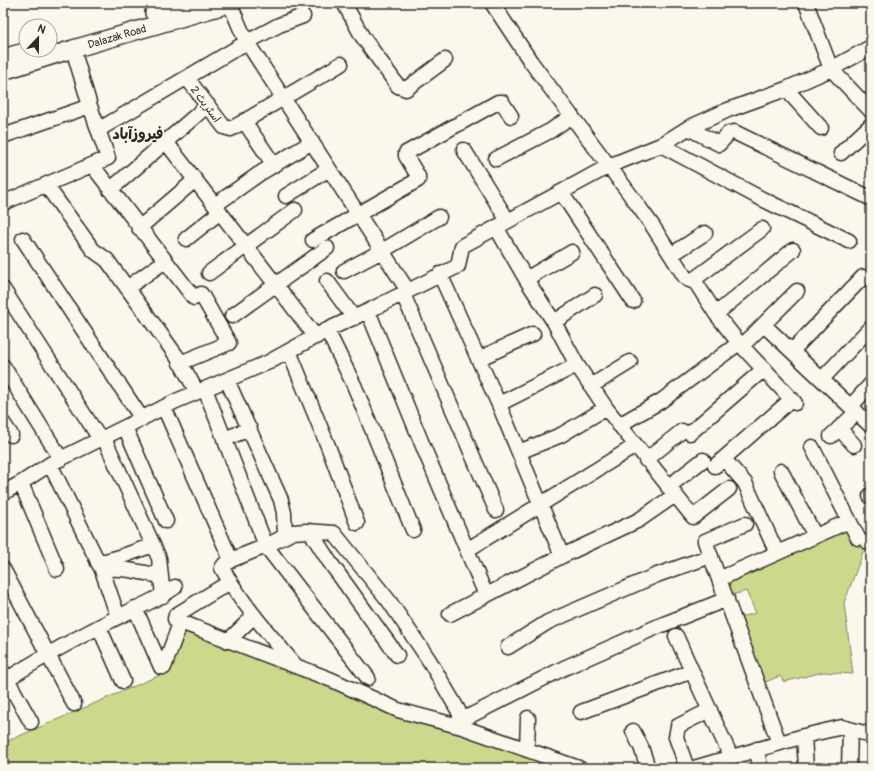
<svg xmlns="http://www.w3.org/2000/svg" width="874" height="771" viewBox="0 0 874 771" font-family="Pangolin,'Playpen Sans Arabic',sans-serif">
<rect width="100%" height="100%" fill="#fbf7ec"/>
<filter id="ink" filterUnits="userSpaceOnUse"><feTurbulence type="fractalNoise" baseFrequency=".025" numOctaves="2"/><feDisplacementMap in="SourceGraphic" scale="8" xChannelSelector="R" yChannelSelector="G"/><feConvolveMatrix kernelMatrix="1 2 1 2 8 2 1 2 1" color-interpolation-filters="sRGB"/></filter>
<g filter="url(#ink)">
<!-- green -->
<path fill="#ccd98c" stroke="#7c825c" d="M849,521L858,538L868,539L844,603L853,674L823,672L784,682L780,676L758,685L734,619L756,613L746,591L726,597L721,578Z
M181,623L578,768H3V743L167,672Z"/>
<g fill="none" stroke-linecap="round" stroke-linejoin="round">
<defs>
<path id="minor" d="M344,3L362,36L398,86L406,89L445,60
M492,3L531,62L629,193L652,225L685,277C688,281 692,280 696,283L716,314L739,343L795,403
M806,3L831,69L871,111
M230,4L245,39L408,291
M187,78L224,127L231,129L341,64
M786,89L821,128
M244,121L274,165
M688,128L719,144L729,133L734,132L870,198
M98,130L247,42L279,25L303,16
M3,136L90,106
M166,142L316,337
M661,145L762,199L849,241
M464,150L508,221
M841,153L871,125
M496,159L550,131L572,116
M92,165L194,298L201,294L229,343L180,363
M46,185L93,250L107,260L178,358L197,392
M110,190L208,105
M561,192L633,301
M286,196L329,169
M3,203L108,158L90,106L73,49
M215,205L259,174L312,142
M496,227L526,279L554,322L577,365L606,408L693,517L729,489
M139,228L195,180
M23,239L142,419
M186,239L220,212
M313,240L418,180V176L406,156V153L498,102H502L511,116
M671,255L705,233
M344,271L382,251L439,217
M209,273L295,210
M440,274L500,407L562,556
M526,279L572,252
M693,280L762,229
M327,281L354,318
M127,288L165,261
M3,289L100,439
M403,294L496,510
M368,311L425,451L486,595
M716,314L793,250
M232,316L327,248
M554,322L595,295
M764,325L871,426
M327,330L354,385L413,530
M742,346L797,291
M289,351L328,446L357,523
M792,351L863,277
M478,359L533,334
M3,366L61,459
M822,379L871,327
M227,380L281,500L284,513L285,536
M591,386L630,362
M205,389L266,546L368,678
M499,404L577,365
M851,406L871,384
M164,407L231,560
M3,423L11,435
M619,425L661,401L739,343
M125,427L166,521
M839,428L854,445
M690,433L764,369
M831,436L857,412
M104,438L159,558L163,596
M224,439L250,429
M812,447L858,538
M519,452L561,435L606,408
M724,459L745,483L777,553
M646,460L682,431
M50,464L102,570L118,617
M715,466L792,399
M781,471L815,536
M21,483L57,569
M668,487L703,460
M3,493L21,483L50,464L125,427L176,401L269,362L327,330L368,311L458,266L462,246L609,166L661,145L688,128L728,110L786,89L831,69L871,47
M870,496H871
M745,524L705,541L779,743
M310,531L329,561L397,655
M868,542H871
M467,550L635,446
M98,563L120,557L153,545
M3,569L74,704
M102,570C121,566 142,573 161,576
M719,579L849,521
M135,608L161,667H164L179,626L181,623L186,624L332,680L398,710L462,727L579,768
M450,614L562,556L639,520L675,495
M179,626L175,619L176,615L230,582
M99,627L123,681
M676,636L731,757
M228,641L254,616
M508,647L548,622L657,575L711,556
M295,665C269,634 242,604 222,568L224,565L231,560L266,546L293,532L306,531L334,533L389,601L429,660L458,710L462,720V727
M3,672L31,722
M3,682C38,659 75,639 112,620C133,609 156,601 175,587
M581,712L692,671
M462,720L564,668L659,626L727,599
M633,731L641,747L648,768
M804,736L806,768
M757,749L760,768
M527,750L528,718
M687,768L676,737L678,726L710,710
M694,768L804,736L842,727L871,735
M849,768L850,729"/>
<g id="major">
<path d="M154,13L188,3"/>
<path d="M3,58L31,50"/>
<path id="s1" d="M3,71L73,49L232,3"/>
</g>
</defs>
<!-- minor casing -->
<use href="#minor" stroke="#2b2b2b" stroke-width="17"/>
<!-- major casing -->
<use href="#major" stroke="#2b2b2b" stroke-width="20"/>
<!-- minor -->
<use href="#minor" stroke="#fbf7ec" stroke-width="14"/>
<!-- major -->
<use href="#major" stroke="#fbf7ec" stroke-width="17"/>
</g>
</g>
<g text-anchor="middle" stroke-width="3.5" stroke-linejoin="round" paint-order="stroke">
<!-- street labels -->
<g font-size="11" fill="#2b2b2b" stroke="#fbf7ec">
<text dy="4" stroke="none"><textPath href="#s1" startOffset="119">Dalazak Road</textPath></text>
<text transform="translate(206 104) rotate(53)" y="4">اسٹریٹ 2</text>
</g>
<!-- district labels -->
<g font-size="15" font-weight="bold" fill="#2b2b2b" stroke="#fbf7ec">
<text x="138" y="139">فیروزآباد</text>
</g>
</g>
<!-- margin -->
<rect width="874" height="771" fill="none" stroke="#fbf7ec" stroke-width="16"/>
<rect x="8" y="8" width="858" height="755" fill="none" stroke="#2b2b2b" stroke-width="1.5" filter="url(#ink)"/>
<!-- north arrow -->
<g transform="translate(38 38) rotate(22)"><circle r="19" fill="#fbf7ec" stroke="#a8a59f"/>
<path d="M0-3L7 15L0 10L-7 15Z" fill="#2b2b2b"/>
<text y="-6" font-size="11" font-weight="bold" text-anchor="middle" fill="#2b2b2b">N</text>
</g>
</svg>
